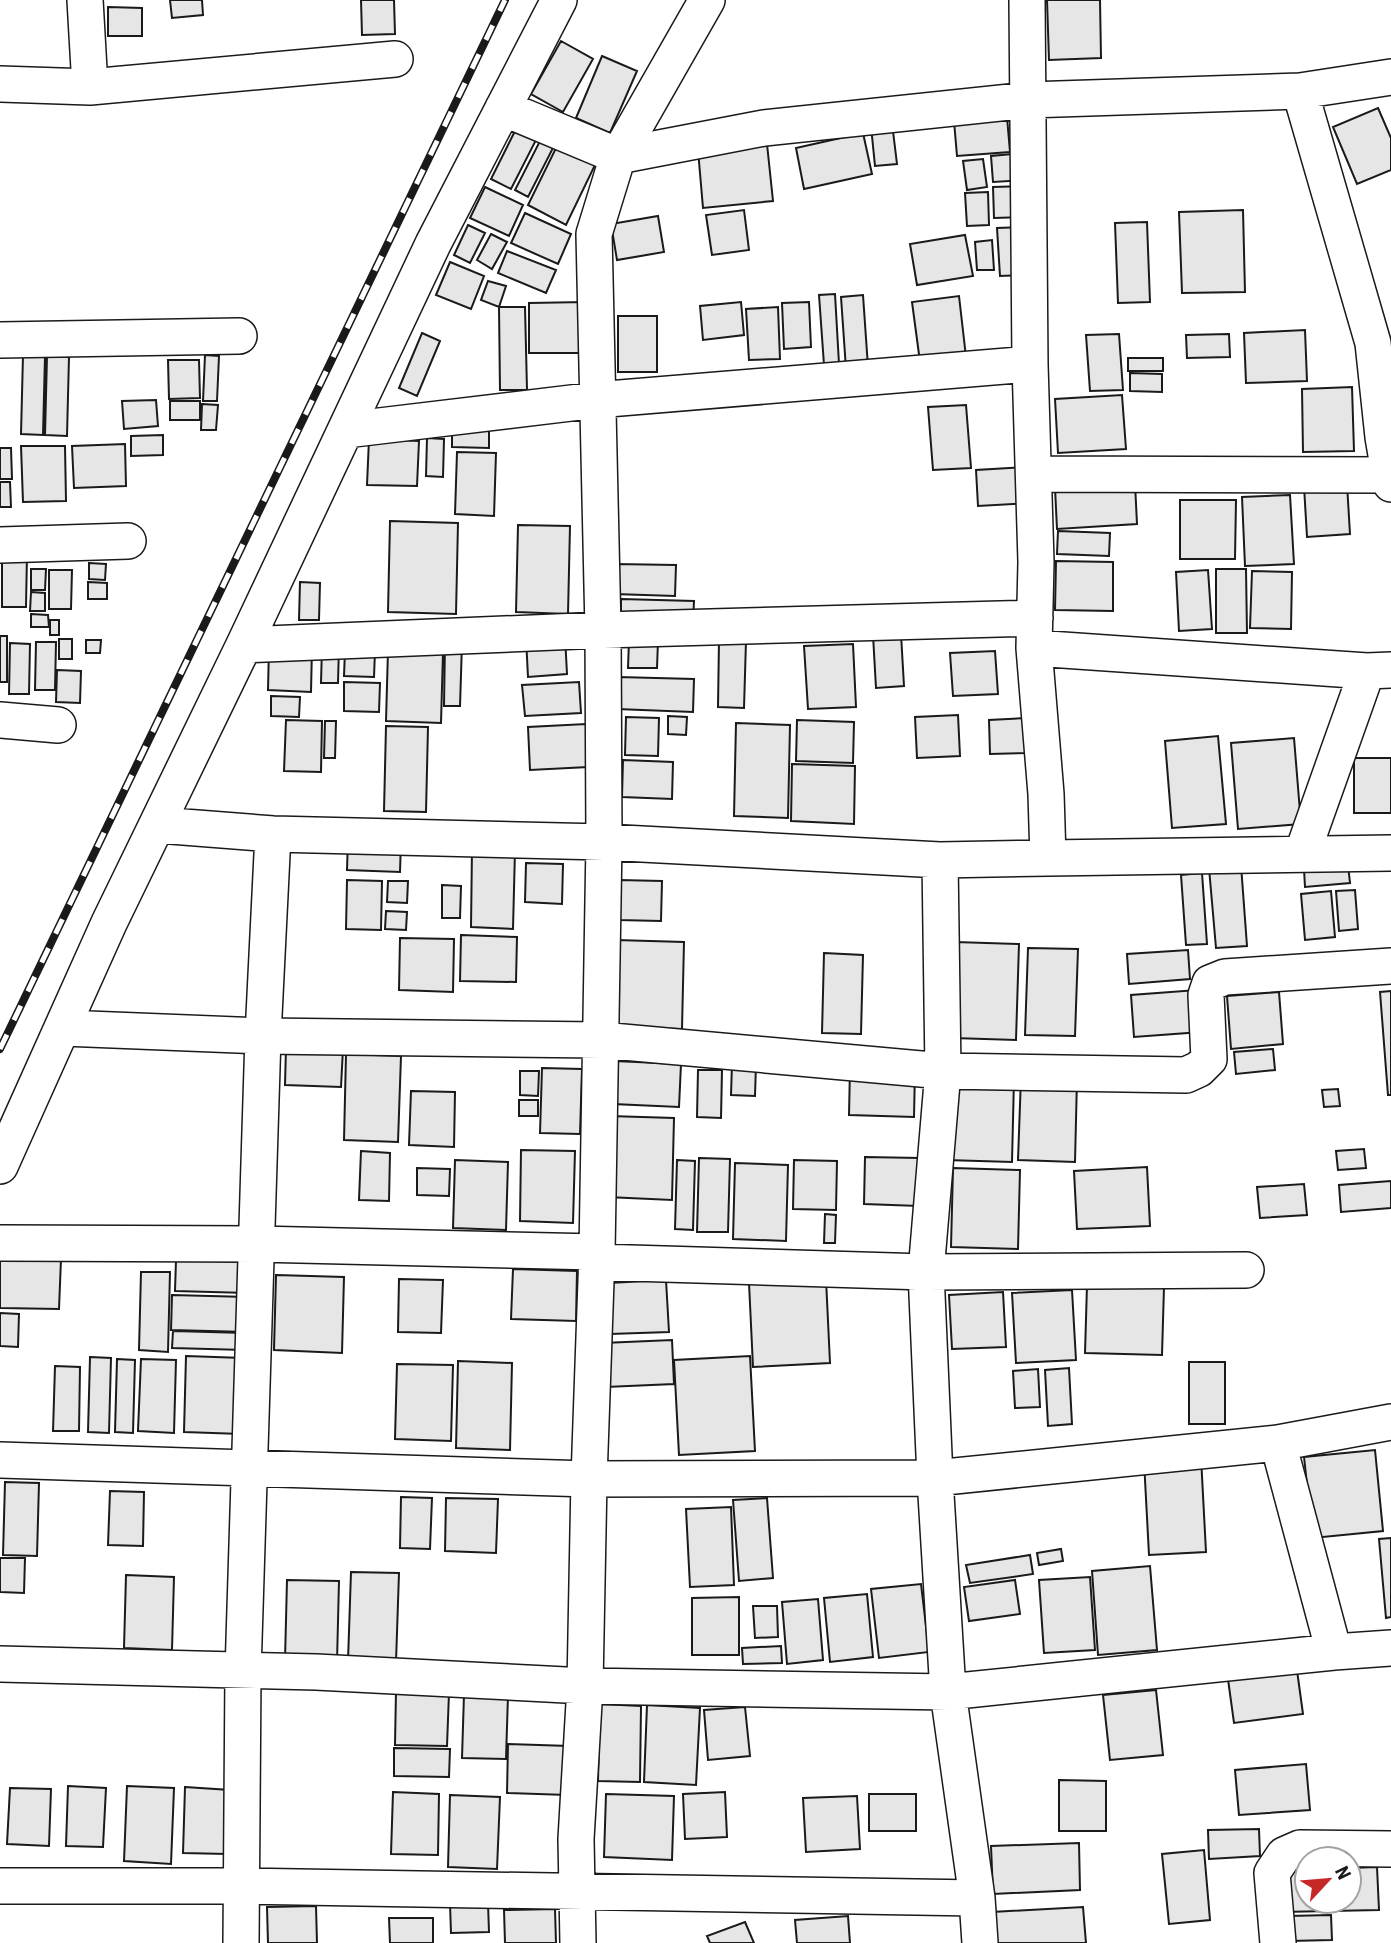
<svg xmlns="http://www.w3.org/2000/svg" width="1391" height="1943" viewBox="0 0 1391 1943" font-family="'Roboto Condensed',sans-serif">
<rect width="100%" height="100%" fill="#fff"/>
<!-- building -->
<path fill="#e6e6e6" stroke="#1a1a1a" stroke-width="2" d="M170,0H202L203,15L172,18Z
M361,0H394L395,34L362,35Z
M1047,0H1100L1101,58L1049,60Z
M108,7L142,8V36H108Z
M561,41L593,59L563,112L531,94Z
M602,56L637,71L610,133L576,118Z
M1378,108L1391,138V170L1357,184L1333,127Z
M1007,117L1010,152L957,156L954,121Z
M892,123L897,164L875,166L871,126Z
M517,127L537,138L511,189L491,179Z
M863,133L872,174L804,189L796,148Z
M541,139L554,146L528,197L515,190Z
M767,144L773,201L703,208L698,150Z
M557,146L595,165L566,225L528,205Z
M1022,153L1024,180L993,182L991,156Z
M983,159L987,187L967,190L963,161Z
M1023,186L1025,217L994,218L993,187Z
M485,187L523,205L509,236L470,218Z
M988,192L989,225L967,226L965,193Z
M744,210L749,250L712,255L706,215Z
M1243,210L1245,292L1182,293L1179,212Z
M525,213L571,234L558,264L511,243Z
M658,216L664,252L617,260L611,224Z
M1147,222L1150,302L1118,303L1115,223Z
M468,225L485,233L470,263L454,255Z
M1023,227L1026,275L1000,276L997,228Z
M491,234L507,242L492,269L477,260Z
M965,235L973,276L917,285L910,244Z
M992,240L994,270H977L975,242Z
M507,251L556,270L546,293L498,273Z
M450,262L484,276L471,309L436,295Z
M488,281L506,286L499,307L481,300Z
M835,294L839,364L824,365L819,295Z
M863,295L868,367L846,369L841,297Z
M959,296L966,357L920,362L912,302Z
M585,302V353H529V303Z
M741,302L744,335L703,340L700,306Z
M809,302L811,347L784,349L782,303Z
M499,307H525L527,390H500Z
M778,307L780,359L749,360L746,309Z
M618,316H657V372H618Z
M1305,330L1307,381L1246,383L1244,333Z
M422,333L440,341L417,396L399,388Z
M1119,334L1123,390L1090,391L1086,335Z
M1229,334L1230,357L1187,358L1186,335Z
M23,355L45,356L43,435L21,434Z
M205,355L219,356L217,401H203Z
M47,356L69,357L67,436L45,435Z
M1128,358H1163V371H1128Z
M168,360H199L200,398L169,399Z
M1130,373L1162,374V392L1130,391Z
M1352,387L1354,451L1303,452L1302,389Z
M1122,395L1126,449L1058,453L1055,399Z
M156,400L158,426L124,429L122,401Z
M170,401H200V420H170Z
M202,404L218,405L216,430H201Z
M966,405L971,468L933,470L928,407Z
M452,425L489,427V448L452,447Z
M163,435V455L131,456V436Z
M427,438L444,439L443,477L426,476Z
M369,439L419,441L417,486L367,485Z
M125,444L126,486L74,488L72,446Z
M21,446H65L66,501L23,502Z
M0,448H11L12,479H0Z
M457,452L496,453L494,516L455,514Z
M1029,467L1031,503L978,506L976,470Z
M0,482H10L11,507H0Z
M1135,483L1137,524L1057,529L1055,488Z
M1347,484L1350,534L1307,537L1304,486Z
M1290,495L1294,564L1245,566L1242,497Z
M1180,500H1236L1235,559H1180Z
M390,521L458,523L456,614L388,612Z
M518,525L570,526L568,614L516,612Z
M1058,531L1110,533L1109,556L1057,554Z
M2,553L27,554L26,607H2Z
M1056,561L1113,562V611L1055,610Z
M89,563L106,564L105,580L89,579Z
M615,564L676,565L675,596L614,594Z
M31,569H46L45,590H31Z
M1216,569H1246L1247,633H1216Z
M49,570H72L71,609H49Z
M1208,570L1212,629L1179,631L1176,572Z
M1252,571L1292,572L1291,629L1250,628Z
M88,582L107,583V599H88Z
M300,582L320,583L319,620H299Z
M31,592L45,593V611H30Z
M621,599L694,601L693,623L621,621Z
M31,614L48,615L49,627H31Z
M50,620H59V635H50Z
M901,634L904,686L876,688L873,635Z
M0,636H7V682H0Z
M565,636L567,674L528,677L526,638Z
M59,639H72V659H59Z
M86,640H101L100,653H86Z
M629,640L658,641L657,668H628Z
M719,640L746,641L744,708L718,707Z
M36,642H56L55,690H35Z
M10,643L30,644L29,694H9Z
M445,643H462L460,706H444Z
M853,644L856,707L808,709L804,646Z
M269,646L312,647L311,692L268,690Z
M322,646H339L338,683H321Z
M345,650L375,651L374,677L344,676Z
M388,650L443,652L441,723L386,721Z
M995,651L998,694L953,696L950,653Z
M57,670L81,671L80,703L56,702Z
M618,677L694,679L693,712L617,709Z
M344,682L380,683L379,712L344,711Z
M579,682L581,713L525,716L522,685Z
M271,696L300,697L299,717L271,716Z
M958,715L960,756L917,758L915,717Z
M668,716L687,717L686,735L668,734Z
M626,717L659,718L658,756L625,755Z
M1026,718L1028,753L990,754L989,720Z
M286,720L322,721L321,772L284,771Z
M797,720L854,722L853,763L796,761Z
M325,721H336L335,758H324Z
M736,723L790,725L788,818L734,816Z
M586,724L588,767L530,770L528,727Z
M386,726L428,727L426,812L384,811Z
M1218,736L1226,824L1172,828L1165,741Z
M1294,738L1301,824L1238,829L1231,743Z
M1354,758H1391V813H1354Z
M623,760L673,762L672,799L622,797Z
M792,764L855,766L854,824L791,821Z
M348,838L401,840L400,872L347,870Z
M472,848L515,850L513,929L471,927Z
M526,863L563,864L562,904L525,902Z
M1241,865L1247,946L1216,948L1209,868Z
M1348,865L1350,883L1305,887L1304,869Z
M1202,873L1207,944L1186,945L1181,875Z
M347,880L382,881L381,930L346,929Z
M619,880L662,881L661,921L618,920Z
M388,881H408L407,903L387,902Z
M442,885L461,886L460,918H442Z
M1355,890L1358,929L1339,931L1336,891Z
M1331,891L1335,937L1305,940L1301,894Z
M386,911L407,912L406,930L385,929Z
M461,935L517,937L516,982L460,981Z
M400,938L454,939L453,992L399,990Z
M616,940L684,942L682,1029L614,1027Z
M955,942L1019,944L1016,1040L953,1038Z
M1028,948L1078,949L1075,1036L1025,1035Z
M1188,950L1190,979L1129,984L1127,954Z
M824,953L863,955L861,1034L822,1033Z
M1197,990L1201,1032L1134,1037L1131,995Z
M1391,991V1095H1388L1380,992Z
M1279,992L1283,1044L1231,1049L1227,996Z
M286,1047L343,1049L341,1087L285,1085Z
M1273,1049L1275,1070L1236,1074L1234,1052Z
M346,1054L401,1056L398,1142L344,1140Z
M614,1061L681,1064L679,1107L613,1104Z
M732,1063L756,1064L755,1096L731,1095Z
M542,1068L582,1069L580,1134L540,1133Z
M850,1068L915,1070L914,1117L849,1115Z
M698,1070H722L721,1118L697,1117Z
M520,1071H539L538,1096L520,1095Z
M1021,1077L1077,1079L1075,1162L1018,1160Z
M948,1078L1014,1079L1012,1162L946,1160Z
M1338,1089L1340,1106L1324,1107L1322,1090Z
M411,1091L455,1092L454,1147L409,1145Z
M519,1100H538V1116H519Z
M609,1116L674,1118L672,1200L607,1197Z
M1364,1149L1366,1168L1338,1170L1336,1151Z
M521,1150L575,1151L573,1223L520,1221Z
M361,1151L390,1153L389,1201L359,1200Z
M865,1157L920,1158L919,1206L864,1204Z
M699,1158L730,1159L728,1232H697Z
M455,1160L508,1162L506,1230L453,1228Z
M677,1160L695,1161L693,1230L675,1229Z
M794,1160L837,1161L836,1210L793,1209Z
M735,1163L788,1165L786,1241L733,1239Z
M1147,1167L1150,1226L1077,1229L1074,1171Z
M417,1168L450,1169L449,1196L417,1195Z
M953,1168L1020,1170L1018,1249L951,1247Z
M1391,1181V1208L1341,1212L1339,1185Z
M1304,1184L1307,1215L1260,1218L1257,1187Z
M825,1214L836,1215L835,1243H824Z
M0,1257L61,1259L59,1309L0,1308Z
M176,1260L249,1262L248,1293L175,1291Z
M513,1269L577,1271L576,1321L511,1319Z
M141,1272H170L168,1352L139,1350Z
M276,1275L344,1277L342,1353L274,1350Z
M399,1279L443,1280L441,1333L398,1332Z
M826,1279L830,1363L753,1367L749,1283Z
M666,1280L669,1332L610,1334L608,1283Z
M1087,1285L1164,1287L1162,1355L1085,1353Z
M1072,1290L1076,1360L1016,1363L1012,1293Z
M1003,1292L1006,1347L952,1349L949,1295Z
M172,1295L248,1297L247,1332L171,1330Z
M0,1313L19,1314L18,1347L0,1346Z
M173,1331L246,1333L245,1350L172,1348Z
M672,1340L674,1384L606,1387L603,1343Z
M186,1356L243,1358L241,1434L184,1432Z
M750,1356L755,1451L679,1455L674,1360Z
M90,1357L111,1358L109,1433L88,1432Z
M117,1359L135,1360L133,1433L115,1432Z
M141,1359L176,1360L174,1433L138,1431Z
M458,1361L512,1363L510,1450L456,1448Z
M1189,1362H1225V1424H1189Z
M397,1364L453,1365L451,1441L395,1439Z
M55,1366L80,1367L79,1431H53Z
M1069,1368L1072,1424L1048,1426L1045,1370Z
M1038,1369L1040,1407L1015,1408L1013,1371Z
M1375,1450L1383,1531L1313,1538L1304,1457Z
M1201,1457L1206,1552L1149,1555L1144,1461Z
M5,1482L39,1483L37,1556L3,1555Z
M110,1491L144,1492L143,1546L108,1545Z
M401,1497L432,1498L430,1549L400,1548Z
M446,1498L498,1499L496,1553L445,1551Z
M767,1498L773,1578L739,1581L733,1500Z
M731,1507L734,1585L690,1587L686,1509Z
M1391,1538V1617L1386,1618L1379,1539Z
M1061,1549L1063,1561L1039,1565L1037,1553Z
M1030,1555L1033,1574L970,1583L966,1565Z
M0,1558H25L24,1593L0,1592Z
M1150,1566L1157,1650L1098,1655L1092,1571Z
M351,1572L399,1573L396,1662L348,1661Z
M126,1575L174,1577L172,1650L124,1648Z
M1090,1577L1095,1650L1044,1653L1039,1580Z
M287,1580L339,1581L337,1662L285,1660Z
M1015,1580L1020,1614L969,1621L964,1587Z
M921,1584L929,1652L879,1658L871,1589Z
M867,1594L873,1657L830,1662L824,1598Z
M739,1597V1655H692V1598Z
M818,1599L823,1660L787,1664L782,1602Z
M753,1606H777L778,1637L755,1638Z
M781,1646L782,1663L743,1664L742,1648Z
M1296,1663L1303,1714L1234,1723L1227,1672Z
M1156,1690L1163,1755L1110,1760L1103,1695Z
M396,1691L449,1693L447,1746L395,1745Z
M464,1694L508,1695L506,1759L462,1758Z
M600,1704L641,1706L640,1782L598,1781Z
M647,1705L700,1708L696,1785L644,1782Z
M745,1707L750,1756L708,1760L704,1710Z
M508,1744L569,1746L567,1795L507,1793Z
M394,1748L450,1749L449,1777L394,1776Z
M1306,1764L1310,1810L1239,1815L1235,1770Z
M1059,1780L1106,1781V1831H1059Z
M68,1786L106,1788L103,1847L66,1846Z
M127,1786L174,1788L171,1864L124,1861Z
M185,1787L230,1790L227,1854L183,1853Z
M10,1788L51,1789L49,1846L7,1844Z
M393,1792L439,1794L438,1855L391,1854Z
M725,1792L727,1837L685,1839L683,1794Z
M606,1794L674,1796L672,1860L604,1857Z
M869,1794H916V1831H869Z
M450,1795L500,1797L497,1869L448,1867Z
M857,1796L860,1849L806,1852L803,1798Z
M1259,1829L1260,1856L1209,1859L1208,1830Z
M1079,1843L1080,1890L993,1894L991,1846Z
M1204,1850L1210,1920L1169,1924L1162,1854Z
M1377,1867L1379,1910L1281,1912L1279,1870L1307,1869V1901H1349V1868Z
M488,1903L489,1932L451,1933L450,1904Z
M316,1906L317,1943H268L267,1907Z
M1083,1907L1086,1943H994L992,1912Z
M555,1909L556,1943H505L504,1910Z
M1331,1915L1332,1940L1289,1941L1288,1916Z
M848,1916L850,1943H797L795,1920Z
M389,1918H433V1943H390Z
M745,1922L754,1943H710L707,1936Z"/>
<g fill="none" stroke-linecap="round" stroke-linejoin="round">
<defs>
<path id="minor" d="M85,0L90,87L395,59
M707,0L618,156L764,128L1028,100L1300,91L1391,77
M0,84L90,87
M1300,91L1373,343L1383,437L1391,484
M503,108L618,156L594,234L603,630L604,842L597,1252L589,1479L585,1686L576,1839L578,1943
M0,340L239,336
M346,430L596,400L1030,364
M1034,474L1391,475
M0,545L128,541
M244,645L603,630L1035,618
M1034,648L1367,671L1391,670
M0,720L58,725
M158,825L273,834L604,842L940,860
M1302,854L1367,671
M1048,858L1391,853
M63,1028L263,1036L273,834
M0,1166L109,923L244,645L433,244L559,0
M0,1243L257,1244L597,1252
M597,1262L926,1272L1246,1270
M1278,1443L1391,1422
M0,1460L589,1479L935,1478L1278,1443L1334,1652
M0,1664L316,1672L585,1686L948,1692L1334,1652L1391,1648
M0,1886H241L977,1898
M241,1943L243,1672L263,1036L601,1040L943,1071L1186,1075L1199,1069L1209,1059L1206,995L1210,983L1225,977L1391,966
M980,1943L977,1898L948,1692L935,1478L926,1272L943,1071L940,860L1048,858L1046,794L1034,648L1036,562L1030,364L1027,0
M1278,1943L1272,1873L1284,1855L1300,1848L1391,1849"/>
</defs>
<!-- minor casing -->
<use href="#minor" stroke="#1a1a1a" stroke-width="38"/>
<!-- minor -->
<use href="#minor" stroke="#fff" stroke-width="35"/>
<defs>
<path id="rail" d="M0,1049L505,0"/>
</defs>
<!-- rail casing -->
<use href="#rail" stroke="#1a1a1a" stroke-width="8"/>
<!-- rail -->
<use href="#rail" stroke="#fff" stroke-width="5" stroke-dasharray="16" stroke-linecap="butt"/>
</g>
<!-- north arrow -->
<g transform="translate(1328 1880) rotate(64)"><circle r="33" fill="#ffffff" stroke="#a3a3a3" stroke-width="2"/>
<path d="M0-5L12 26L0 18L-12 26Z" fill="#c62828"/>
<text y="-10" font-size="19" font-weight="bold" text-anchor="middle" fill="#1a1a1a">N</text>
</g>
</svg>
